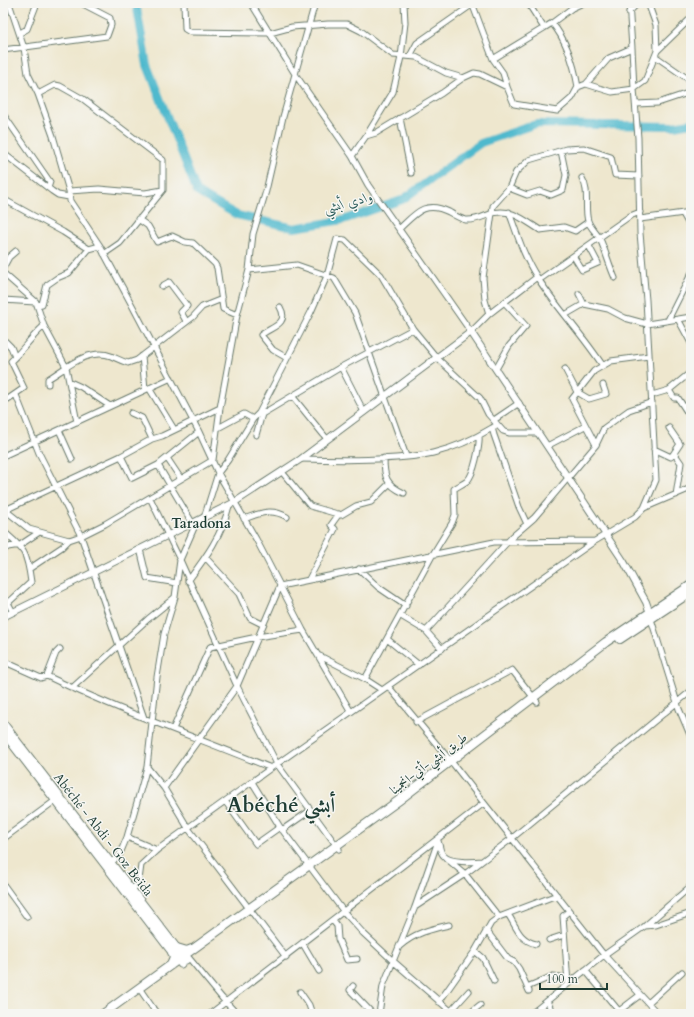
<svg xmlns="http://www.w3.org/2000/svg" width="694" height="1017" viewBox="0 0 694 1017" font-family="Cardo,Amiri,serif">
<rect width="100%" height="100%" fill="#f6f6f2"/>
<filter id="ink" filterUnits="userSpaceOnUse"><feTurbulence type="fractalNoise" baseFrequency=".025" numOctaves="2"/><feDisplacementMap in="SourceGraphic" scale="8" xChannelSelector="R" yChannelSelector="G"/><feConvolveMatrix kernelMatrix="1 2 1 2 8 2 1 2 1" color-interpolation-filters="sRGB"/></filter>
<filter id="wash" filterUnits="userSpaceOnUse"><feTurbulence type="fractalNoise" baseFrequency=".012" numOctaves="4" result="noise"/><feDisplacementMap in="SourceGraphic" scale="16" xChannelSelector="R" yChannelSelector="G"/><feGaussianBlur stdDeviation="0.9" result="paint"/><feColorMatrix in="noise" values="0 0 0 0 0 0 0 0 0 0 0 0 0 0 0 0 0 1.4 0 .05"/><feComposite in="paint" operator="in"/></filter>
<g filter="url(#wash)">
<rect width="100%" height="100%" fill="#eee7ce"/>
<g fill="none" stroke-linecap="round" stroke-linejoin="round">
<!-- river -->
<path stroke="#50b9cd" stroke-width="8" d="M136,3L147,65L197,192L237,215L294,228L343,220L402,200L481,143L536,124L673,126L691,123"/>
</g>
</g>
<g filter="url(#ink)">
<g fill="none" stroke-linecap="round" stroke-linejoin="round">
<defs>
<path id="minor" d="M9,3L24,48L28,74L38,94L53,136L69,191L70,201L100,246L133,307L199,432L218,473L256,539L303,630L351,712
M251,3L295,74L352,156L368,185L471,332L489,314L537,277
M472,3L493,59L503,73L507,87
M629,3L632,48
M629,12L638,3
M552,23L572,8L583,3
M544,28L552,23C567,41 574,64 578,87
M20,33L27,29L37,3
M3,50L107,36L111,25L110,18L81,3
M657,51L691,18
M410,56L417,43L473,4
M655,56L691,81
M493,59L544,28L528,3
M586,84L609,58L632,48L634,89
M634,89L645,81L657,51L656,25L648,3
M38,94L55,85L60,86L83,99L163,160V190L120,243L104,254
M636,104L658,103L691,92
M3,114L50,182L48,188
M400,118L411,173
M366,136L393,92L401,57L405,23L404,3
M3,153L52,191L58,195L69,197
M352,156L366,136L376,133L442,93L463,78
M582,178C590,191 584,207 588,221C591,229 597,233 600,239C606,252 609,265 615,278
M509,188L527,195L540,191L551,195L563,190L566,175L561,151
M69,191L99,189L145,193L163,190
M3,199L63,232L89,249
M509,212C517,234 524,257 537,277C557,308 583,335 603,366
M683,214L691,228
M138,219L148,226L157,242L172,236L185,242L193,243L215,264L217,268L223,309L237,315
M640,219L691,212
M399,229C416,213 425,200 449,212C454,215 460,219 466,220C474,221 482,217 490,214C510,207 524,220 540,230L564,227L575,231L588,222
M574,257L582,270L598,263L589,246
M3,268L9,257L16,251
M249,270L297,265L334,278L355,313L406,456
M3,273L36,302L44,326L66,367L77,422
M539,280L630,216L640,212
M162,286L169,282L187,306L181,312L186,321
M579,294L584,304
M3,300L35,302
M37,305L42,304L47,285L57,278L69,273L89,249L100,246
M280,307C290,324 271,327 261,335L273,350L287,358
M489,314L485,300L483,278L493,206L509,188L516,172L529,160L566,149L584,148L611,157L615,175L639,176
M565,315L584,304L608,309L625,318L647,324L691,317
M678,319L691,343
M668,320L691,274
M3,339L11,347L15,357
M142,356L145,389
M341,367L364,412
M496,369L509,346L526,326L505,303
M565,369L577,392L589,399L606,394L603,385
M70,382L81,387L110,406
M48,384V379C65,369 89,347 111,356C116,358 121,361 128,363L137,360L193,317L202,307L222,299
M149,388L174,429
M669,390L674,398H678L691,418
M16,395L39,453L81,536L144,718
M652,395L669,390L691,372
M293,397L327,439
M3,398L8,399L24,388L11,361C23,350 32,336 44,326
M131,413L142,418L152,439
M259,413L262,414L341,367L413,329
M494,420L519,403
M495,426L492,428L494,435L519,507L527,524
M218,428L244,414L253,419
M669,428L680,444L674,453
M59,430L72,459
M256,435L262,414
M596,445L572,399L594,371L611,361L649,356
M547,446L585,426
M654,449L671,457L674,453L681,463L676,495
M3,456L171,378
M121,456L132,478L158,465L199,432
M167,458L181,479
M384,458C384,477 386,485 404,493
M301,459C340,460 396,461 433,453C454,448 474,439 492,428
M158,465L193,524
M282,472L310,506L341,515L356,506L371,502L389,484
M150,498L180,560L237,686L277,764L339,849
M644,508L691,488
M5,510L29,529L69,540L81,536L105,524L213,460L220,408L237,315L249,270L253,234L266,191L283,117L315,3
M3,511L121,456L152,439L162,436L220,408
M204,518L218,473L228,460L253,419L259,413L311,312L327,276L337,239L345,240L381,275L413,329L437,358L480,398L488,414L503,431L509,433H538
M244,519C260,513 271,508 287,517
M3,531C25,550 27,552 31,582L8,603L13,612
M140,549L147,578L177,583
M3,550L8,547L20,545L38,533
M206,558L239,594L250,618L262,624
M29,569L62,547L69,540
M359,569L378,587L406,606
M309,579L335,529L331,525L339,514
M188,581C206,557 222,535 229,506
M401,616L426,631
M651,619L679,709L691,737
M387,639L419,665
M442,649L426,631L512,537L534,518L596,445L604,428L629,410L652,402
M320,656L365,679L382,690
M3,661L41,678L47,676C119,711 196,737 271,768
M47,676L56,653L60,649
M365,679L433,554L452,523L455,515L454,489C458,486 463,484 467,481C474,475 480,445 479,436
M388,686L454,765L604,955L658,1014
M72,688L148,619L174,598
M416,722L512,670L537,702
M173,729L210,647L257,637L303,630
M147,767L164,788L188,828L286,957
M252,782L280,827L344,912L363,933L393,961L454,1014
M164,788L237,686L280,586L494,542L595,541L635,517L644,508L656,480L646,300L640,233L638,138L634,89L612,92L586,84L578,87L572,98L557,111L514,104L507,87L480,74L474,73L463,78L446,73L416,57L393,55L361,31L347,24H328L292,27L270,33L190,32L185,29L184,3
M225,801L256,844L280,827
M282,830L311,810
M127,837L157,850
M3,839L56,800
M438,841C440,846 440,853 444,856C450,863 473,862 482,861
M446,858L465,874L499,917
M109,864L119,856L127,837L147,767L157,677L164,634L175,597L180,560L197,521
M3,884L27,917
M131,893L139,880L141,865L157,850L271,768L595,541
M415,907L465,874L511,839L691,691
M508,914C517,928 519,940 536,944
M333,921L337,926L338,939L347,960L357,959
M645,926L656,925L691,913
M486,930L508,959L514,962L519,969L529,991
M549,940L564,935
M303,944L319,971
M400,946C414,933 431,929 449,925
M475,951L483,958L494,981
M189,958L222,998L237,1014
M585,970L619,1011L640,995
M568,983L563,916L569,911
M353,986L350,990L373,1014
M527,987L553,976L568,978
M139,988L157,1014
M300,992L309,1005L312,1014
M547,1001L550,1007L549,1014
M439,1002L475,951L491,923L499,917L557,895
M648,1003L682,972
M451,1011L469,991
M210,1014L484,803
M379,1014L383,986L415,907L438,841
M469,1014L480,1005
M531,1014L604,955L645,926L691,886"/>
<path id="tertiary" d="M3,617L235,502L301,459L471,332L624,562L646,602L651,616"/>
<path id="secondary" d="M3,723L186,960
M3,732L181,964"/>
<path id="trunk" d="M620,639L691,592
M177,948L187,951L192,949
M171,965L174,958L172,952
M103,1014L398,801L606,642L691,585"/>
</defs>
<!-- minor casing -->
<use href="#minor" stroke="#67786a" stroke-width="7"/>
<!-- tertiary casing -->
<use href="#tertiary" stroke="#67786a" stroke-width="8"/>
<!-- secondary casing -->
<use href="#secondary" stroke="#67786a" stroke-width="9"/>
<!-- trunk casing -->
<use href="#trunk" stroke="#67786a" stroke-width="10"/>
<!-- minor -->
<use href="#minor" stroke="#fff" stroke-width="5"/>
<!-- tertiary -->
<use href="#tertiary" stroke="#fff" stroke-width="6"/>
<!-- secondary -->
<use href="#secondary" stroke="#fff" stroke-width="7"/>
<!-- trunk -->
<use href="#trunk" stroke="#fff" stroke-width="8"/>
</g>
</g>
<g text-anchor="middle" stroke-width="3" stroke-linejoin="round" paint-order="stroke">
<!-- street labels -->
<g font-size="13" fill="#1f3d34" stroke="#f6f6f2">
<text transform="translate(428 763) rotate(-37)" y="5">طريق أبشي-أتي-انجمينا</text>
<text transform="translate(104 834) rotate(52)" y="5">Abéché - Abdi - Goz Beïda</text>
</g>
<!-- water labels -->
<g font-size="14" font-style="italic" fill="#2b5c5a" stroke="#f6f6f2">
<text transform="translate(348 202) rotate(-15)" y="5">وادي أبشي</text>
</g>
<!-- neighbourhood labels -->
<g font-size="14" font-weight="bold" fill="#1f3d34" stroke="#f6f6f2">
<text x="201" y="528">Taradona</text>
</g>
<!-- town labels -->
<g font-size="21" font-weight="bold" fill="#1f3d34" stroke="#f6f6f2">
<text x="281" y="812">Abéché أبشي</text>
</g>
</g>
<!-- margin -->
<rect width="694" height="1017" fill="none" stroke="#f6f6f2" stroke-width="16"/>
<!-- scale -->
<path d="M540 983v6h67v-6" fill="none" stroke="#1f3d34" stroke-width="2"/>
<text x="546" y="983" font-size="12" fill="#1f3d34" stroke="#f6f6f2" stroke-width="3" paint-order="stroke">100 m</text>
</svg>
